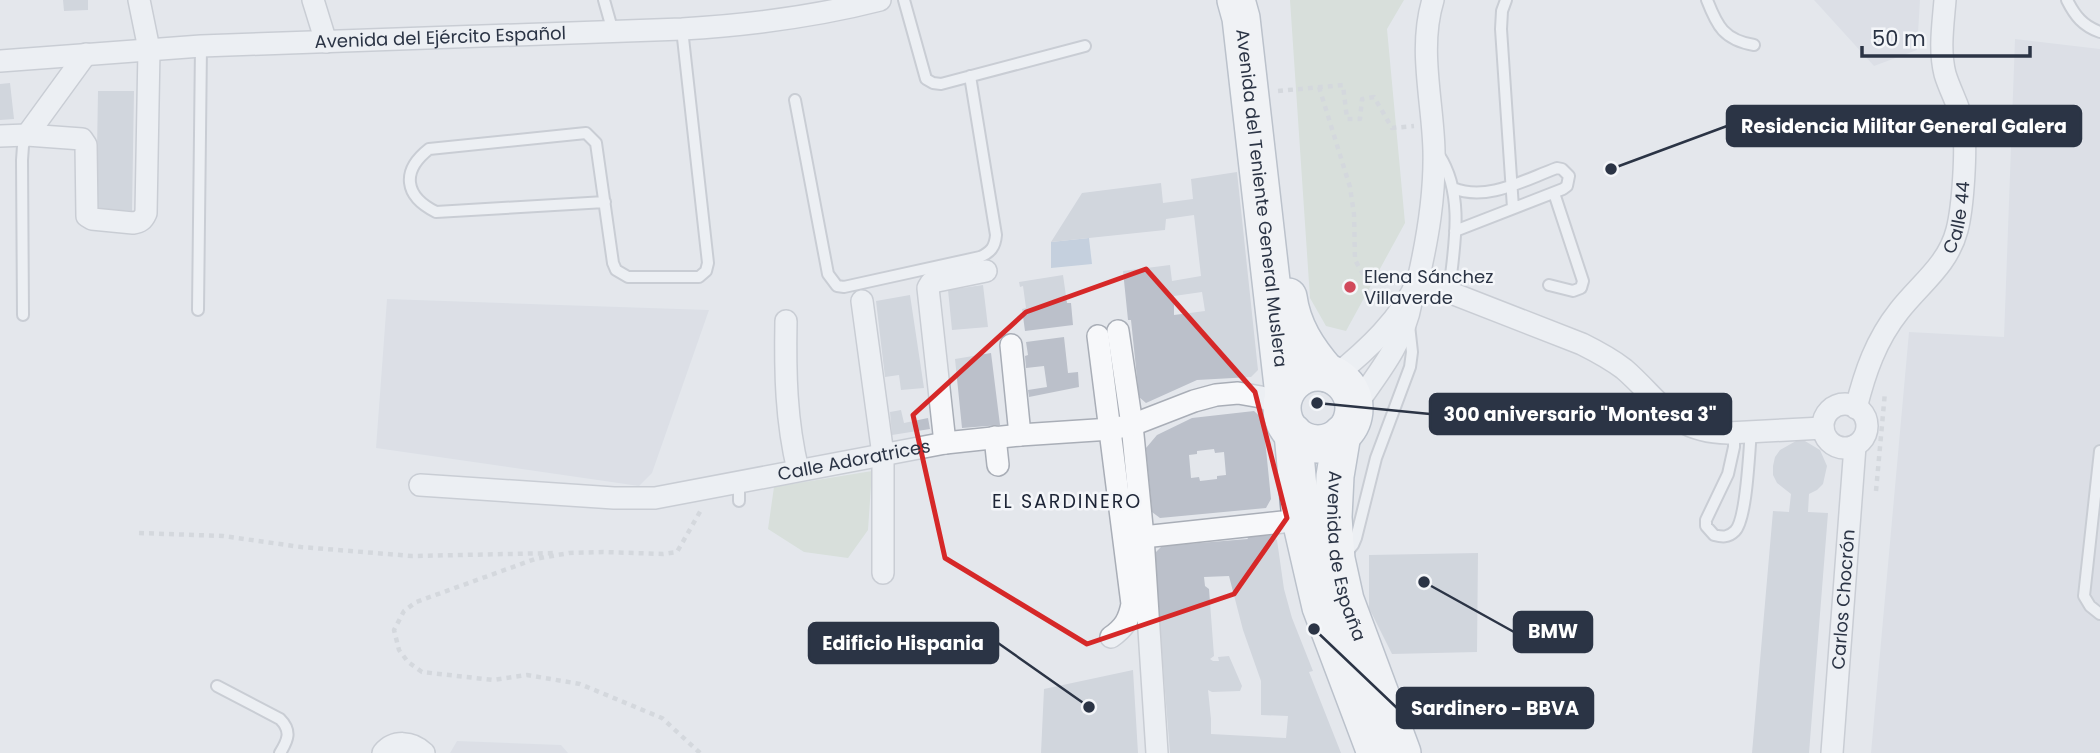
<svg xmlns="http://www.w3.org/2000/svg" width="2100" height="753" viewBox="0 0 2100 753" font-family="Poppins,sans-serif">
<rect width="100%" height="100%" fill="#e4e7ec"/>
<!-- built -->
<path fill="#d2d6de" d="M1814,0H1920L1917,50L1874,66Z
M2015,39L2100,49V753H1871L1909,332L2004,337Z
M387,299L709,310L652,473L639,486L376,448Z
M457,741L561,745L568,753H450Z"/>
<!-- green -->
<path fill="#c9d6c5" d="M1290,0H1404L1387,29L1405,223L1346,331L1326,326L1310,298Z
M872,471L868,530L848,558L804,552L768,529L774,487Z"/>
<!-- water -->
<path fill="#9fb4cc" d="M1089,238L1092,264L1051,268V242Z"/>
<!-- building -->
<path fill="#bbc0ca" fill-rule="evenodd" d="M63,0H88V10L64,11Z
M10,83L14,119L0,120V84Z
M98,91H134L132,211L96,209Z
M1237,172L1258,370L1251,377L1197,380L1146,403L1139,397L1131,320H1128L1123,271L1170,265L1172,281L1201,276L1194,215L1166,219L1165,230L1051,242L1082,193L1161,183L1163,203L1193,199L1191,179ZM1202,292L1205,311L1174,315V296Z
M1063,275L1067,303H1071L1073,325L1025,331L1022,309L1026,308L1023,286L1020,287L1019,282Z
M983,285L988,327L952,330L948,290Z
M910,295L924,388L901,390L899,375L885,377L876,301Z
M1064,337L1068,373L1078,372L1079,387L1029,397L1028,390L1047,387L1044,366L1026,368L1025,356L1028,355L1026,342Z
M991,353L1000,425L962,428L955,359Z
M901,410L904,423L928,418L930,429L892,435L890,412Z
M1254,411L1263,419L1271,499L1266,508L1160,518L1152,512L1146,448L1157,435L1192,418ZM1214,449L1215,453L1224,452L1226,475L1217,476V479L1200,481L1199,477L1191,478L1189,455L1197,454V451Z
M1796,441H1805L1820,450L1827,466L1823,484L1817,490L1809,494L1808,512L1828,513L1809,753H1752L1773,511L1789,512L1791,494L1777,483L1773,475V466L1775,457L1780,450Z
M1271,535L1277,540L1284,589L1292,618L1313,671L1309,672L1341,753H1170L1154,554L1162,546L1248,539L1247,537ZM1229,576L1243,630L1261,681V715L1288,716L1286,738L1211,734V719L1208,690L1212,692L1240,691L1242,686L1229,656L1218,657L1219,661H1213L1210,659L1214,656L1209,589L1205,586L1204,577Z
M1478,553L1477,652L1392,654L1369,608V555Z
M1133,670L1138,753H1041L1044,689Z"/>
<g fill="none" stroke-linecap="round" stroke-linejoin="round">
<defs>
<path id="lane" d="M604,0L613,32
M904,0L926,79L933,83L941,84L1085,46
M1506,0L1502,11L1501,29L1513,208
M1707,0C1717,26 1724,40 1754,45
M2067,0C2075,16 2083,26 2100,32
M795,100L828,274L837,286L844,287L980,257C991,252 995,247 996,235L970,76
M1439,155C1465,195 1454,247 1449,292
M1453,188C1487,202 1524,180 1557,168L1562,169L1569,176L1567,186L1563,189L1455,231
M605,202L436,212C404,196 401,171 429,149L586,133L596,143L613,263L616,270L628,277H699L706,271L708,263L682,29
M1549,285L1573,291L1581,288L1583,281L1554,193
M198,310L201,46
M23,315L22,160L23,146L27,135
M1734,432V447L1728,474L1706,520V526L1714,535C1722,537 1728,538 1735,531C1747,519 1749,451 1751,431
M2100,451L2084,596L2090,606L2100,614
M739,483V501
M1345,555L1353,545L1356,538L1376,458L1410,367L1412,352L1409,325
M217,686L280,719C292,731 288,740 280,753"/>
<g id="street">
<path d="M313,0L326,42"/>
<path id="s1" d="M0,61L201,46L682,29C749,25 814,17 880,0"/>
<path d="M27,135L86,54"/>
<path d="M0,136L27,135L82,139L86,145L87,216L92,219L133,223C140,222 143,220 146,213L149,49L139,0"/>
<path d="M1418,280L1582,344C1596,351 1611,359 1624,369C1661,401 1672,432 1728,433L1823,428"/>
<path d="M862,301L883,455V573"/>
<path d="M786,321C785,372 786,421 798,470"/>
<path d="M1118,331L1132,425L1143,537L1157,753"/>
<path d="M1098,336L1132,604C1129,620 1124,628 1111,637"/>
<path d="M1011,345L1020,435"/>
<path d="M1335,376C1367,350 1401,319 1418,280C1428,237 1435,196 1434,151C1433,102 1418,49 1433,0"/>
<circle cx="1845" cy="426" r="22"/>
<path d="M1354,408C1376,376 1404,343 1411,303"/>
<path id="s2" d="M1856,408C1865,372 1876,340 1899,311C1920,284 1948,265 1957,230C1963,207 1967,147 1963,124C1960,107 1950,91 1945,74C1939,50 1943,25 1945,0"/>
<path d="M995,437L998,465"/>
<path d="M945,443L928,288L931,283L937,281L986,271"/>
<path id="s3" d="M420,485L614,498H655L945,443L1020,435L1111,429L1132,425L1194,401L1216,395L1238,393L1261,397L1282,405"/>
<path d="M1143,537L1301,520"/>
<path d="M383,753C394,740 412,741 424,753"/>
<path id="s4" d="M1832,753L1855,446"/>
</g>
<g id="highway">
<path id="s5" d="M1236,0L1241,18L1284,395"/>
<path d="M1288,297C1292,327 1307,350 1327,373"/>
<circle cx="1318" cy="408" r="36"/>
<path d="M1293,433L1301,520L1321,607L1376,753"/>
<path id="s6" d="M1342,434L1335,476L1333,517L1336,559L1345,600L1402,753"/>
</g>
</defs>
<!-- lane casing -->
<use href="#lane" stroke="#a9aeb7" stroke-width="14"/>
<!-- street casing -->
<use href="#street" stroke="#a9aeb7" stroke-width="24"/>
<!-- highway casing -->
<use href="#highway" stroke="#8b94a3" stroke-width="40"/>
<!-- path -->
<path stroke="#c2c5cb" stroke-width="4.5" stroke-dasharray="5 5" stroke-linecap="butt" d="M1319,87L1350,187L1354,214L1355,260L1367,281
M1278,91L1343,85L1347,119H1360L1362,99L1374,97L1392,128L1414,126
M1876,491L1885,392
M139,533L223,536L301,547L412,556L557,553
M700,753L662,718L580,684L527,675L493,680L422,672L408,662L399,650L394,630L404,611L416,602L535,559L569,553L603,552L663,554L677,552L701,510"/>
<!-- lane -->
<use href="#lane" stroke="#f7f8fa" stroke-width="10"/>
<!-- street -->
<use href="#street" stroke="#f7f8fa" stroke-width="21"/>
<!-- highway -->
<use href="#highway" stroke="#fff" stroke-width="37"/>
</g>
<!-- marked area -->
<path d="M0 0H2100V753H0ZM1146,269L1255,392L1287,518L1234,594L1087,644L945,558L913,415L1026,312Z" fill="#e4e7ec" fill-opacity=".55" fill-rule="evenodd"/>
<path fill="none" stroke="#d62828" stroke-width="5" stroke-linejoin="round" d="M1146,269L1255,392L1287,518L1234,594L1087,644L945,558L913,415L1026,312Z"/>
<!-- markers -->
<circle fill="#d1495b" stroke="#f4f6f9" stroke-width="2.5" cx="1350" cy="287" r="7"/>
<g text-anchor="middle" stroke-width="5" stroke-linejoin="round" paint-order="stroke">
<!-- street labels -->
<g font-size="18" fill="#2b3445" stroke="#f4f6f9">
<text dy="6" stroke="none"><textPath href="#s1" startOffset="441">Avenida del Ejército Español</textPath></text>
<text dy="6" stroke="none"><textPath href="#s5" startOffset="200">Avenida del Teniente General Muslera</textPath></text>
<text dy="6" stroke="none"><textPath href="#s2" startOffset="220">Calle 44</textPath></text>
<text dy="6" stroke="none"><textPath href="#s3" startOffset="438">Calle Adoratrices</textPath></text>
<text dy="6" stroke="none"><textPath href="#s6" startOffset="124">Avenida de España</textPath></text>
<text dy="6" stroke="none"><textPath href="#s4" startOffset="154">Carlos Chocrón</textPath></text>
</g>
<!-- poi labels -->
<g font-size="18" fill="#2b3445" stroke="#f4f6f9" text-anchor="start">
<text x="1364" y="283">Elena Sánchez<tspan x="1364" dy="21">Villaverde</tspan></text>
</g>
<!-- neighbourhood labels -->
<g font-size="19" letter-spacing="2" fill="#1d2536" stroke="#f4f6f9">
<text x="1067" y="508">EL SARDINERO</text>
</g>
</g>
<!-- callouts -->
<path fill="none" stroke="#2b3445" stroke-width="2.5" d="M1611 169L1727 126M1317 403L1430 414M1424 582L1514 632M1089 707L998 643M1314 629L1397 708"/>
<g fill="#2b3445" stroke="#f4f6f9" stroke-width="2.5">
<circle cx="1611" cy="169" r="7"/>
<circle cx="1317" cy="403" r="7"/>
<circle cx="1424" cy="582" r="7"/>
<circle cx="1089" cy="707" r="7"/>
<circle cx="1314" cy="629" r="7"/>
</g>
<g fill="#2b3445" stroke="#2b3445" stroke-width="2.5">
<rect x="1727" y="106" width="354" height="40" rx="7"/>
<rect x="1430" y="394" width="301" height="40" rx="7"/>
<rect x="1514" y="612" width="78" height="40" rx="7"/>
<rect x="809" y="623" width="189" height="40" rx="7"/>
<rect x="1397" y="688" width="196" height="40" rx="7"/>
</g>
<g font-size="19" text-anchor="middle" font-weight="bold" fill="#fff">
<text x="1904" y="133">Residencia Militar General Galera</text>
<text x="1580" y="421">300 aniversario "Montesa 3"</text>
<text x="1553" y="638">BMW</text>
<text x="903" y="650">Edificio Hispania</text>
<text x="1495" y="715">Sardinero - BBVA</text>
</g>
<!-- scale -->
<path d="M1862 46v10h168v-10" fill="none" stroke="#2b3445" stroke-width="3.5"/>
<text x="1872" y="46" font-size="21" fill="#2b3445" stroke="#f4f6f9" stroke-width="5" paint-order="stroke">50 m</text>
</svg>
